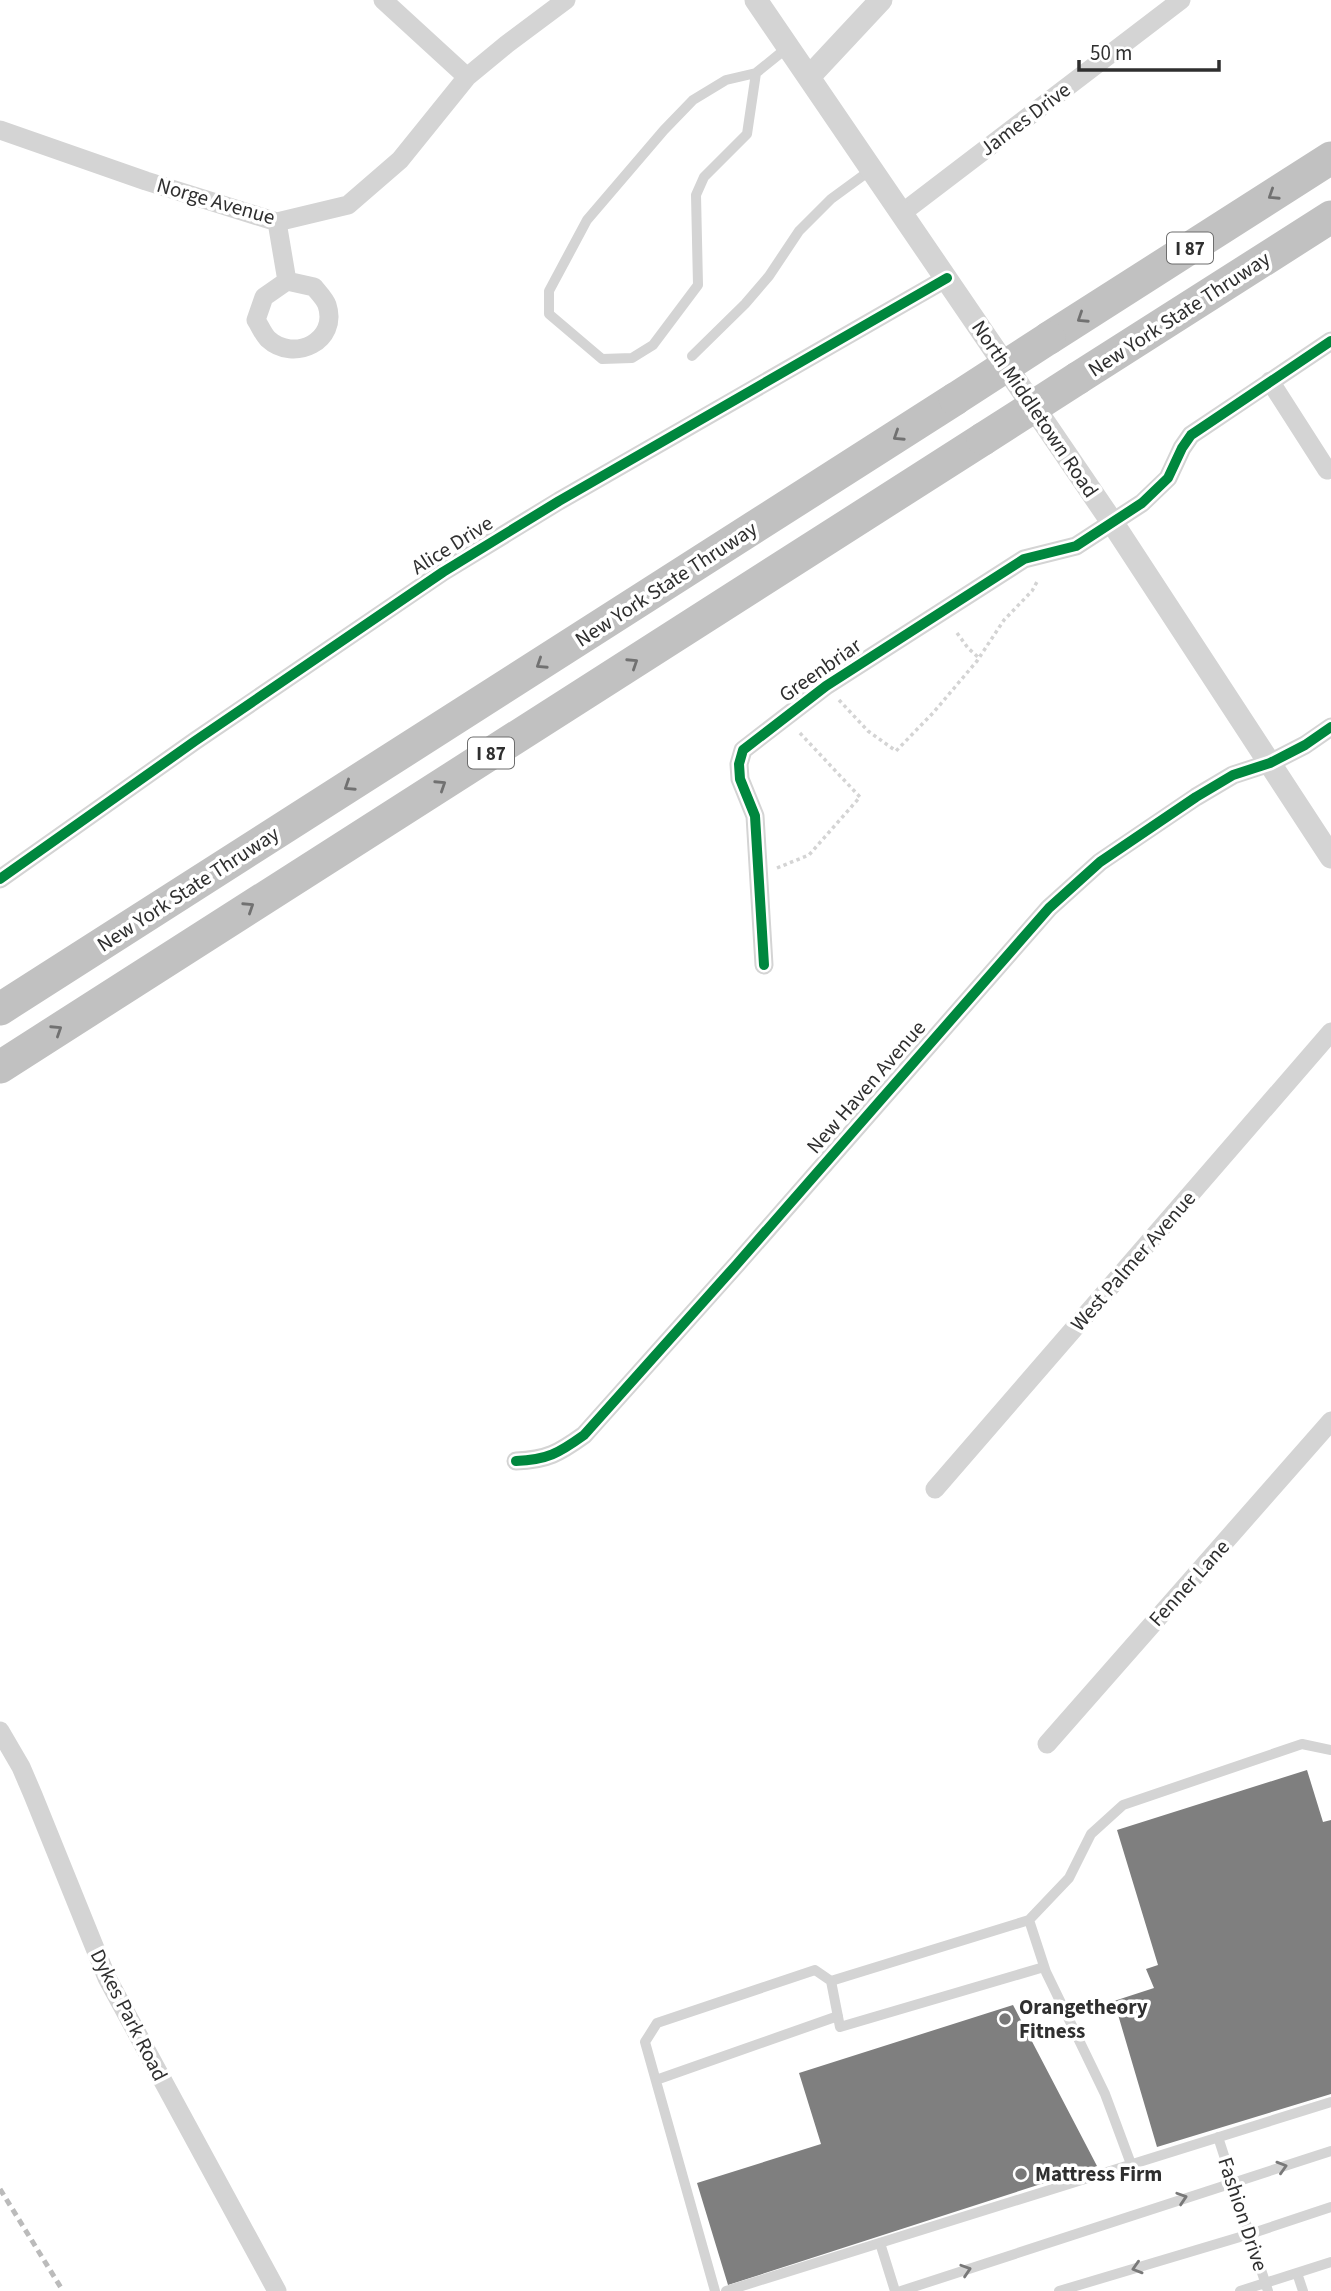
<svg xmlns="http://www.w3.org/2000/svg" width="1331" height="2291" viewBox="0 0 1331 2291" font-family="'Source Sans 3',sans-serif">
<rect width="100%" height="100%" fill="#fff"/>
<!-- building -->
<path fill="#7f7f7f" d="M1307,1770L1323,1822L1331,1820V2094L1157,2147L1114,2001L1154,1988L1146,1969L1158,1965L1117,1830Z
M1013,2005L1097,2166L728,2285L697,2183L821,2144L799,2073Z"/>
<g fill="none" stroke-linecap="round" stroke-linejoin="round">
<!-- path -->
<path stroke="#d4d4d4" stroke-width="3.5" stroke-dasharray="3.5 3.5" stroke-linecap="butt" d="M957,633L968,648L979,658
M839,700L868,731L896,751L933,713L977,661L1004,620L1032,591L1038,580
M777,868L809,855L860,797L798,731"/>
<!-- service -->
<path stroke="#d4d4d4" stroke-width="10" d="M756,73L747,134L704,177L696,195L698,285L653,345L632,358L602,359L549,314V291L587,220L664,130L693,100L726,80L756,73L788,47
M692,356L745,304L769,276L799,231L831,199L872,169
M1029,1920L831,1981L840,2027L1044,1967
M656,2080L838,2016
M1218,2137L1268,2291
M1131,2164L1105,2094L1046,1972L1029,1920L1069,1878L1091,1834L1123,1805L1302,1744L1331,1750
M880,2243L895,2291
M1297,2273L1303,2291
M715,2291L645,2042L657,2023L815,1970L831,1981
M726,2291L1331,2102
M901,2291L1331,2151
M1059,2291L1250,2234L1331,2207
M1240,2291L1331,2262"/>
<!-- minor -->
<path stroke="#d4d4d4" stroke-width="19" d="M383,0L467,77
M0,130L146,181L277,222L348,205L400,160L467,77L507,44L566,0
M902,213L1181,0
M277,222L287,281L264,297L256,320C260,326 263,334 268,339C294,363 339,341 327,305C325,299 318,292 314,287L287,281
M1270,381L1327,470
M0,879L195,741L443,572L559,501L947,278
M764,965L755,816L740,779L739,764L743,750L826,686L1024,559L1076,546L1142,503L1168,478L1182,448L1191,435L1331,341
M516,1461C547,1460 559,1453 584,1435L737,1264L1049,908L1100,862L1196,797L1233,775L1270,763L1305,745L1331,727
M935,1489L1331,1032
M0,1731L21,1767L33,1795L107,1978L277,2291
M1047,1744L1331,1421"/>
<!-- tertiary -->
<path stroke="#d4d4d4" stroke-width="23" d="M756,0L1112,522L1331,857
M809,77L881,0"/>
<!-- motorway -->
<path stroke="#c1c1c1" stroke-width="33" d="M1049,338L1331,158
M1078,378L1331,217
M0,1009L955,399
M0,1067L983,439"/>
<!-- rail -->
<path stroke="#bbb" stroke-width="5" stroke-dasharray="7 5" stroke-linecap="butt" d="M0,2189L63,2291"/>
<!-- motorway-bridge -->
<path stroke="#c1c1c1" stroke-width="33" d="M955,399L1049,338
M983,439L1078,378"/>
<defs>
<path id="cycleway" d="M0,879L195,741L443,572L559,501L947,278
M764,965L755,816L740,779L739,764L743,750L826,686L1024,559L1076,546L1142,503L1168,478L1182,448L1191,435L1331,341
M516,1461C547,1460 559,1453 584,1435L737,1264L1049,908L1100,862L1196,797L1233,775L1270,763L1305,745L1331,727"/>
</defs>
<!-- cycleway casing -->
<use href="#cycleway" stroke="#fff" stroke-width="15"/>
<!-- cycleway -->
<use href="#cycleway" stroke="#00873e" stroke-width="10"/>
</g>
<!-- one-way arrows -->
<defs><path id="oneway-chevron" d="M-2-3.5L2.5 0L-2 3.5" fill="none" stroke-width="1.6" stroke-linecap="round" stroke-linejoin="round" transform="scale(1.75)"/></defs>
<g stroke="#717171">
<use href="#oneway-chevron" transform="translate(1273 195) rotate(147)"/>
<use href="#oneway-chevron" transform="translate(1082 318) rotate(147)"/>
<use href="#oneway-chevron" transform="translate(898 436) rotate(147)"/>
<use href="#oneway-chevron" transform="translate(633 663) rotate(-33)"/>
<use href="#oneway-chevron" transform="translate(541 664) rotate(147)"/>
<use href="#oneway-chevron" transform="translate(441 785) rotate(-33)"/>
<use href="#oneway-chevron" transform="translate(349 786) rotate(147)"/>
<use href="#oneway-chevron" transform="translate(249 907) rotate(-33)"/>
<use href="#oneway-chevron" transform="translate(57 1030) rotate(-33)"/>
</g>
<g stroke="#797979">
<use href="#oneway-chevron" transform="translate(1282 2167) rotate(-17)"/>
<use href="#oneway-chevron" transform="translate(1182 2198) rotate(-18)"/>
<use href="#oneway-chevron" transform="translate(1137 2268) rotate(163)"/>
<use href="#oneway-chevron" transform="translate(966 2270) rotate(-18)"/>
</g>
<!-- markers -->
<g fill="#787878" stroke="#fff" stroke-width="2.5">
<circle cx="1005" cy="2019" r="7"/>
<circle cx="1021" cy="2174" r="7"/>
</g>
<g text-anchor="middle" stroke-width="7" stroke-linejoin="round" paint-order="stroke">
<!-- shield labels -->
<g fill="#fff" stroke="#6d6d6d" stroke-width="2">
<rect x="1167" y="232.5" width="46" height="31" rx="5"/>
<rect x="468" y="737.5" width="46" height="31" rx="5"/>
</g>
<g font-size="19" font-weight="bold" fill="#2f2f2f">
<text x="1190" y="255">I 87</text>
<text x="491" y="760">I 87</text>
</g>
<!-- street labels -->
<g font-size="21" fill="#2f2f2f" stroke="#fff">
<text transform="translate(1025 119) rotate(-37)" y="7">James Drive</text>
<text transform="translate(216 201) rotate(16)" y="7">Norge Avenue</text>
<text transform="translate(1179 314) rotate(-33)" y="7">New York State Thruway</text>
<text transform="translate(1035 409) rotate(56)" y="7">North Middletown Road</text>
<text transform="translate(452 545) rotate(-32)" y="7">Alice Drive</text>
<text transform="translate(666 584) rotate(-33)" y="7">New York State Thruway</text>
<text transform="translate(820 670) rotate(-35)" y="7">Greenbriar</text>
<text transform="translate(188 889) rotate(-33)" y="7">New York State Thruway</text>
<text transform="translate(866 1087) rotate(-49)" y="7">New Haven Avenue</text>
<text transform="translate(1133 1261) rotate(-49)" y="7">West Palmer Avenue</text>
<text transform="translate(1189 1583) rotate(-48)" y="7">Fenner Lane</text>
<text transform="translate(129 2015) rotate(63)" y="7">Dykes Park Road</text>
<text transform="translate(1243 2214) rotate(72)" y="7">Fashion Drive</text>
</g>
<!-- poi labels -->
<g font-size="21" font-weight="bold" fill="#2f2f2f" stroke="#fff" text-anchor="start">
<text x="1019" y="2014">Orangetheory<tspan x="1019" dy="24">Fitness</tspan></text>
<text x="1035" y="2181">Mattress Firm</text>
</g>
</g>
<!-- scale -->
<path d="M1079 60v10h140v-10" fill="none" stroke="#2f2f2f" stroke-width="3.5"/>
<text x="1090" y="60" font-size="21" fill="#2f2f2f" stroke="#ffffff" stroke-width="5" paint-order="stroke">50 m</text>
</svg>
